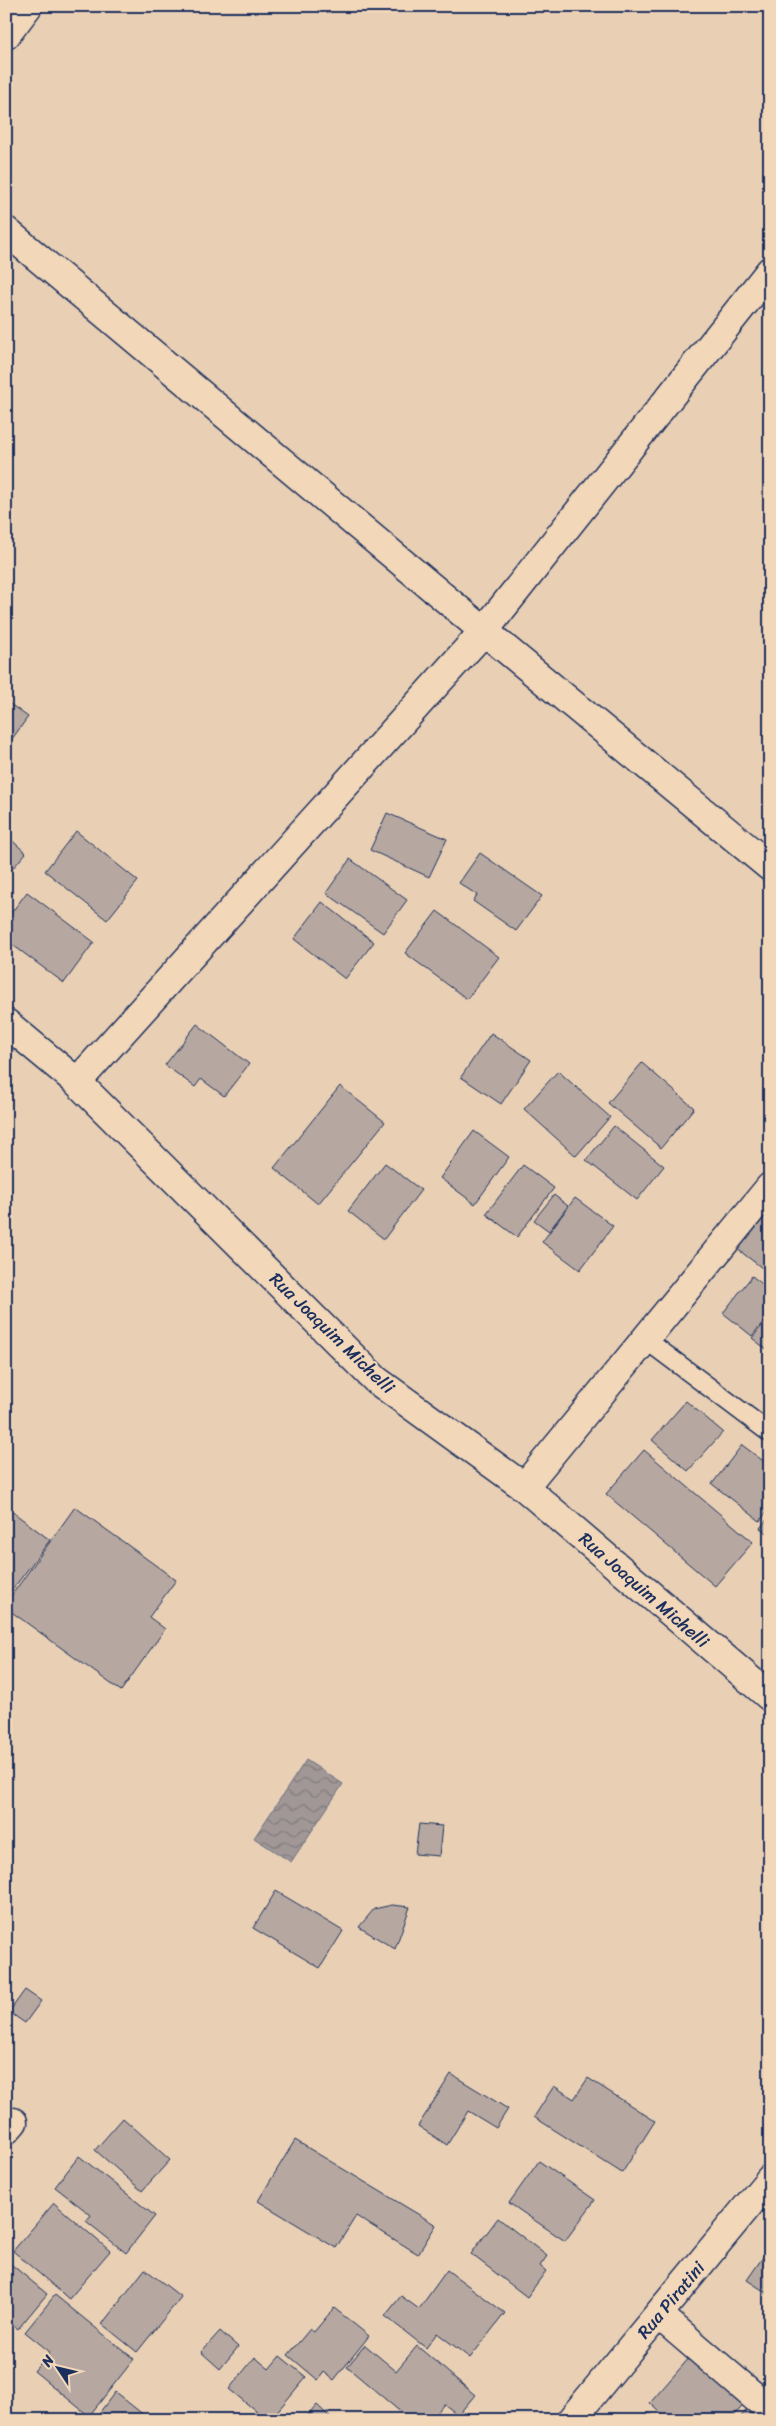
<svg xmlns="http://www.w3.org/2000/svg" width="776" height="2426" viewBox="0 0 776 2426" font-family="Sriracha,sans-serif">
<defs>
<pattern id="water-waves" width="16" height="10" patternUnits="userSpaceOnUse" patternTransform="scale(1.25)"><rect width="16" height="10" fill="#a09796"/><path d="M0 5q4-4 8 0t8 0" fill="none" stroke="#827c7e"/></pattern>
</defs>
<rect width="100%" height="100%" fill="#e9d0b5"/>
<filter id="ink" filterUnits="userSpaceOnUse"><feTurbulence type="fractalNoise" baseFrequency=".02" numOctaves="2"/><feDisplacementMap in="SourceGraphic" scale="10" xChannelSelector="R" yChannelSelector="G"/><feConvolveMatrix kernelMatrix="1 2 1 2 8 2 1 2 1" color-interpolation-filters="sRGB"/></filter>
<g filter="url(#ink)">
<!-- water -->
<path fill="url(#water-waves)" stroke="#6b6d80" d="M306,1760L343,1784L291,1862L254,1838Z"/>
<!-- building -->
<path fill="#b6a8a0" stroke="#1b2f5e" d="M6,701L28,717L9,743L6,741Z
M387,813L447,839L429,877L370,850Z
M76,831L138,881L107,920L45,871Z
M6,835L26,853L6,876Z
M480,853L542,896L516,931L473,901L477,895L459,883Z
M350,859L407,900L383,933L326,893Z
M27,892L94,942L64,983L6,940V920Z
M322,902L374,942L345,979L294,939Z
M437,911L499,957L467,999L405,953Z
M197,1024L249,1064L224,1096L201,1079L195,1087L165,1065Z
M491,1033L531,1060L501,1104L461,1077Z
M642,1063L694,1108L661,1148L608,1103Z
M558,1071L610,1117L576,1156L524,1109Z
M340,1086L385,1122L318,1204L274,1168Z
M614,1126L664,1166L637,1200L586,1160Z
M474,1131L509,1157L475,1204L440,1178Z
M385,1163L421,1190L384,1239L348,1211Z
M523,1165L554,1188L517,1237L486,1214Z
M554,1195L568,1206L549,1231L534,1220Z
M575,1198L613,1226L580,1270L542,1242Z
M770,1201V1274L732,1245Z
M752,1276L770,1290V1313L752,1336L723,1313Z
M770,1316V1352L752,1338Z
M686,1401L723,1432L688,1471L652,1440Z
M742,1445L770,1466V1507L760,1521L712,1484Z
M644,1450L753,1542L715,1586L606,1494Z
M6,1507L50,1540L6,1598Z
M75,1507L176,1580L149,1617L165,1629L121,1691L6,1608V1603Z
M770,1516V1535L760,1528Z
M419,1824L442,1826L439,1856L415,1854Z
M276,1891L343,1931L320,1968L253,1928Z
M392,1905L410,1907L395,1949L359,1927L374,1909Z
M25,1990L41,2001L25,2023L9,2012Z
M451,2074L508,2109L496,2128L468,2111L447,2145L418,2126Z
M588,2078L655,2121L622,2173L534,2117L554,2086L574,2099Z
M123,2118L170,2160L142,2191L95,2150Z
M295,2140L436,2225L418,2254L356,2216L336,2248L258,2201Z
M79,2156L155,2216L126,2253L86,2221L91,2215L55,2187Z
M539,2161L595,2200L565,2241L509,2203Z
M54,2203L110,2251L69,2299L13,2251Z
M498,2218L547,2256L540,2266L546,2271L527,2297L471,2254Z
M770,2247V2295L747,2280Z
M6,2260L47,2294L18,2329L6,2320Z
M145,2269L181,2297L137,2352L102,2324Z
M447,2270L505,2313L470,2358L437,2333L426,2348L385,2316L401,2296L419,2309Z
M55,2295L134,2359L89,2416L34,2371L50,2352L25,2332Z
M334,2308L369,2336L334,2380L324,2372L318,2380L288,2355L310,2329L314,2332Z
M220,2331L238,2347L220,2369L201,2352Z
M365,2345L396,2371L417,2346L475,2395L458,2415L444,2404L431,2420H410L347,2367Z
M280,2356L306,2377L270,2420H267L229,2389L255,2357L269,2369Z
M690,2357L744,2404L731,2420H669L650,2403Z
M115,2392L150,2420H94Z
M317,2405L333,2420H304Z
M751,2405L769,2420H738Z
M649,2413L658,2420H643Z"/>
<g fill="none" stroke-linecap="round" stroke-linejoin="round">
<defs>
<path id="service" d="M645,1339L770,1433"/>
<path id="minor" d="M6,35L28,6
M6,231L484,631L770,867
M6,1023L77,1082L376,1380L524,1487L770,1697
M77,1082L484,631L770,271
M524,1487L770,1187
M6,2130L13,2122
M659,2315L770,2410
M571,2420L770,2179"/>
</defs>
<!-- service casing -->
<use href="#service" stroke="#1b2f5e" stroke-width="21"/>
<!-- minor casing -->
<use href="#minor" stroke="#1b2f5e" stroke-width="31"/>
<!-- service -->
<use href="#service" stroke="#f2d7b9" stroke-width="18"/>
<!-- minor -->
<use href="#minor" stroke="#f2d7b9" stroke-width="28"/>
</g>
</g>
<g text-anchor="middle" stroke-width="4" stroke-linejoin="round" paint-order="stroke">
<!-- street labels -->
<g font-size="18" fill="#1b2f5e" stroke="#f2d7b9">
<text transform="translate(332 1333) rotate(44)" y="6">Rua Joaquim Michelli</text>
<text transform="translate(644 1590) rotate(41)" y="6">Rua Joaquim Michelli</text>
<text transform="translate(671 2300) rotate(-50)" y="6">Rua Piratini</text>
</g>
</g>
<!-- margin -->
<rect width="776" height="2426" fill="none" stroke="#f2d7b9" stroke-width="25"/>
<rect x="12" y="12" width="751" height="2401" fill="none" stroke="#1b2f5e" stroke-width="2" filter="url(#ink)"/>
<!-- north arrow -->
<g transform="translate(58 2368) rotate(305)" stroke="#f2d7b9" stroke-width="4" paint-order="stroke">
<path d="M0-4L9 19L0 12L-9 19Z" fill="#1b2f5e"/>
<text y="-8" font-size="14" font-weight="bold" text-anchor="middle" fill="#1b2f5e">N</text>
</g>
</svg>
